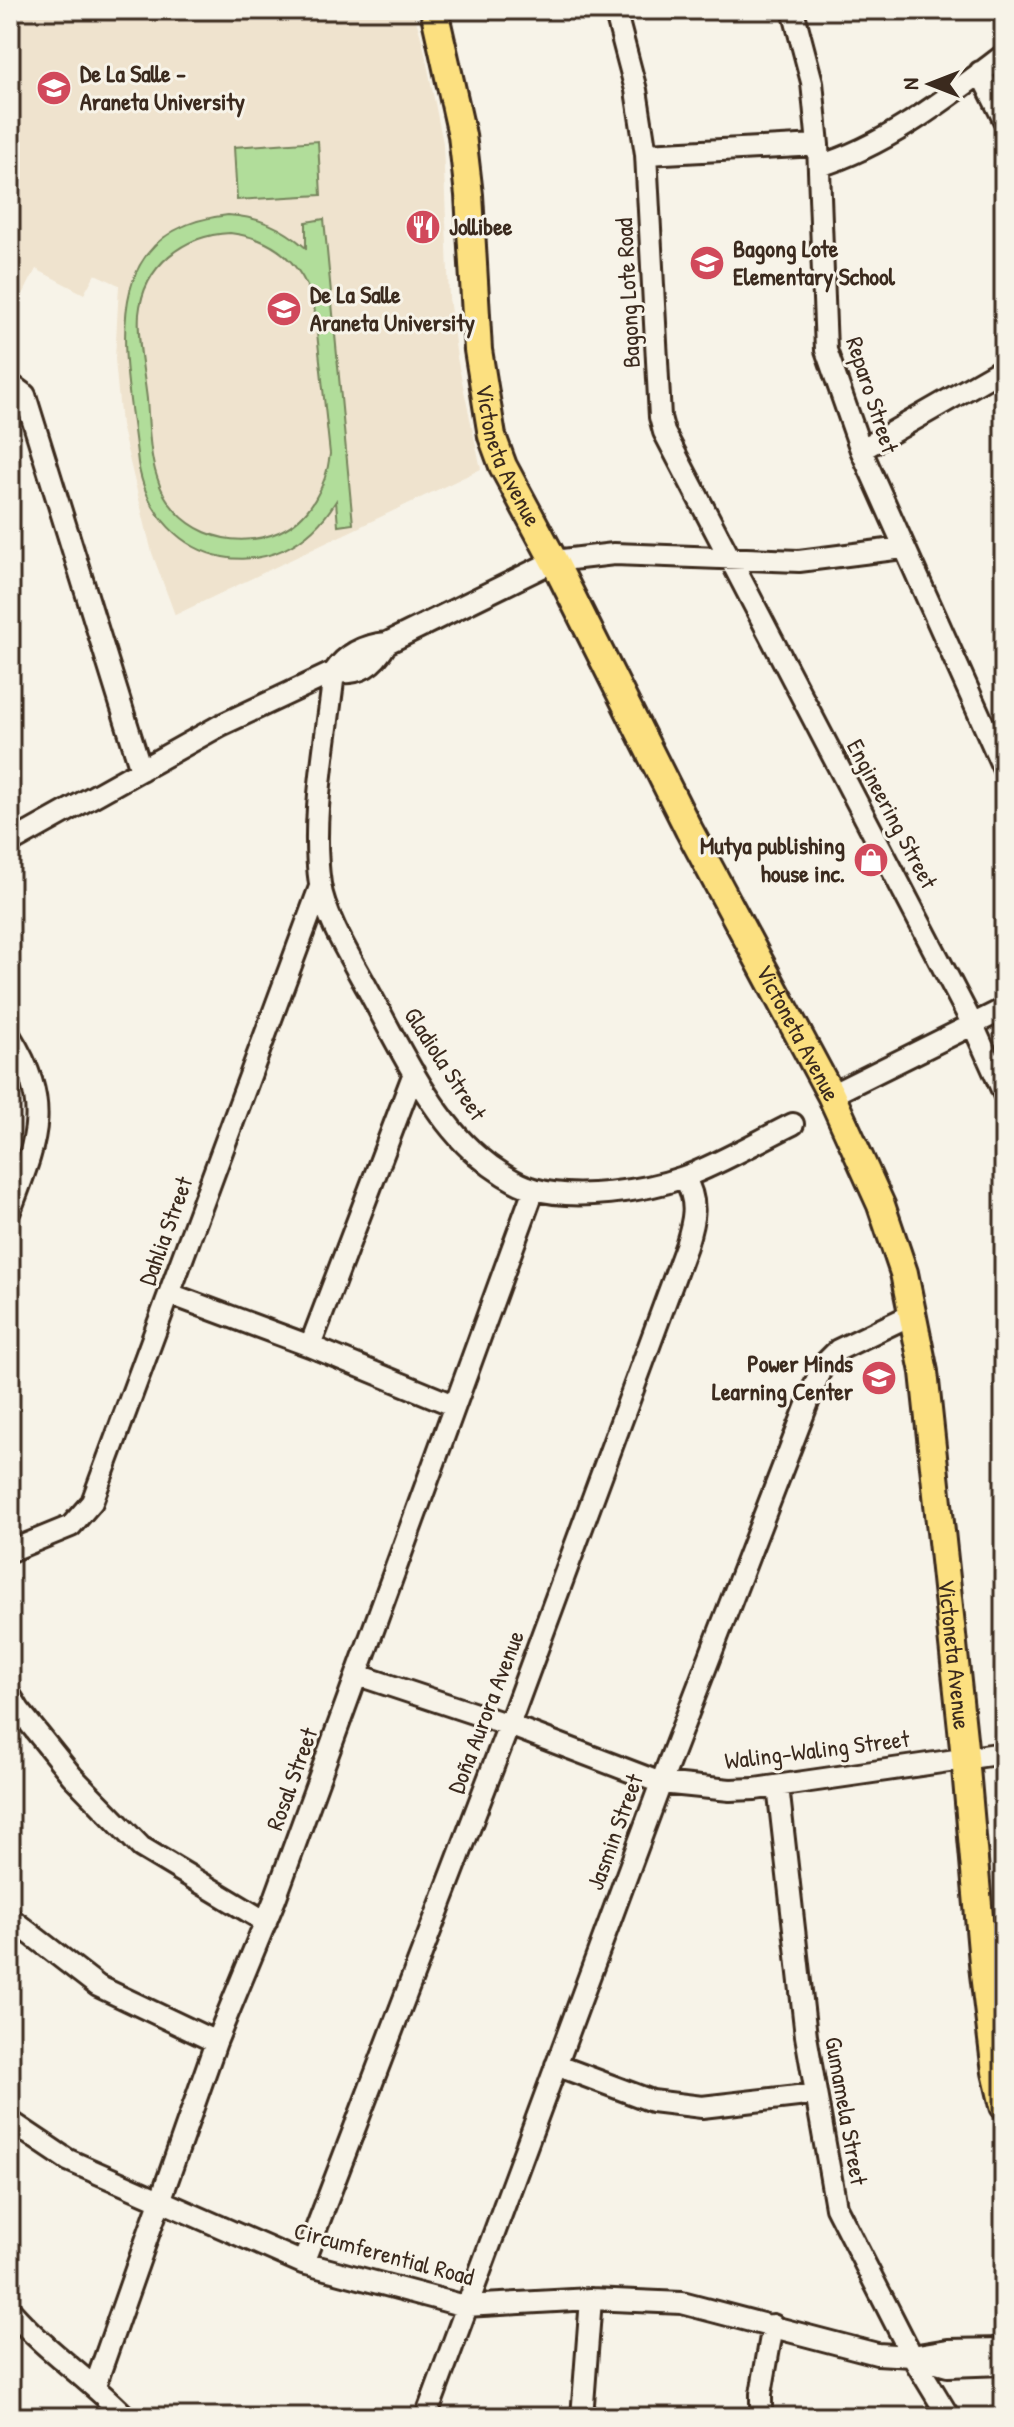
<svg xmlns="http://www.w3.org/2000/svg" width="1014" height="2427" viewBox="0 0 1014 2427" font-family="'Patrick Hand',sans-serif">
<rect width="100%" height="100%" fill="#f7f3e8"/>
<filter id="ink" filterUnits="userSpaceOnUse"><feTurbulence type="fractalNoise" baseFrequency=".0125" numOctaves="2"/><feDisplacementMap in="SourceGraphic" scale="16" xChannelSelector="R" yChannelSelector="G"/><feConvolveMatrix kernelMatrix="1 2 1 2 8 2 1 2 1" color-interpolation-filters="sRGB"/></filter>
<g filter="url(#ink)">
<!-- built -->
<path fill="#efe3ce" d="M10,10H413L423,44L443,143L449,298L457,358L481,469L175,615L152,553L121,425L115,359L119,285L95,274L84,294L36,269L10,320Z"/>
<!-- pitch -->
<path fill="#b1dd9a" stroke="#76845c" stroke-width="2" fill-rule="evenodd" d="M318,141L321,195L237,200L234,147Z
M228,215C259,217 282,227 306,248V222L324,219L353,524L338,526L336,501C280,594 156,570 138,463C128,366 88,230 228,215ZM230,233C274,238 302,263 314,305L330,454C326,487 310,518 279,532C230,553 172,530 157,477C149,453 149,424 147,399C144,372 137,341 139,314C144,265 184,235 230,233Z"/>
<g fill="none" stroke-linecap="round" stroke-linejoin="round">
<defs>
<path id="minor" d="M615,10L636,90L646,154L660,417L664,432L973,1025L1004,1094
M793,10L812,82L818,145L826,350L861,450L1004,770
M980,72L1004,120
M646,154L818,145
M819,166C888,145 947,98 1004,55
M10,384L25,395L141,770
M861,450L1004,368
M10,843L221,725L334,672C361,675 374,665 387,643
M10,1036C53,1106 37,1139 10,1211
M831,1095L1004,1009
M793,1124C758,1141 722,1163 684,1177C645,1191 575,1201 534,1189C515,1184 492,1168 477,1155C431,1117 396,1040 367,988C352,960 324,915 320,884C310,816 327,739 334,672C347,653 365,645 387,643L554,561L614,554L799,561L903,548
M170,1294L310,1346L453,1405
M310,1346L414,1073
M10,1551L71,1526L92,1502L320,887
M358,1675L509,1725L661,1783L730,1790L755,1789L1004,1753
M10,1695L19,1710L72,1776L141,1847L266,1922
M778,1786L806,2036L836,2207L912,2356L949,2417
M10,1918L98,1986L216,2042
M556,2065L652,2101L702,2107L815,2094
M10,2121L68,2160L303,2263L465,2306L591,2299L682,2303L877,2354L912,2356L948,2350L1004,2349
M303,2263L509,1725L686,1246C694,1220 699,1202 684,1177
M10,2310C46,2351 88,2378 126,2417
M919,2358L948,2366L1004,2364
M95,2386L216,2042L275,1899L534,1189
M426,2417L661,1783L822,1366L838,1350L913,1314
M582,2417L591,2299
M761,2417V2394L773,2325"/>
<g id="major">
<path id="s1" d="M434,10L462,135L469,195L478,350L492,436L503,466L554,561L689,830L831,1095L881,1205L904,1273L924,1372L965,1757L984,1974L996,2072L1004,2106"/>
</g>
</defs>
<!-- minor casing -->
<use href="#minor" stroke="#3b2a1e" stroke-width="26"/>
<!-- major casing -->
<use href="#major" stroke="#3b2a1e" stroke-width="32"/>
<!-- minor -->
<use href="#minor" stroke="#f7f3e8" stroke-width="20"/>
<!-- major -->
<use href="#major" stroke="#fce080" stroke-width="26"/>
</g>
</g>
<!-- icons -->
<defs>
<symbol id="university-disc" viewBox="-11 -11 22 22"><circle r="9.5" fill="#d1495b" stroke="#f7f3e8"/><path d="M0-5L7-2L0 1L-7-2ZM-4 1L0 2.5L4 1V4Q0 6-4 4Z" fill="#fff"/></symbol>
<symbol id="restaurant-disc" viewBox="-11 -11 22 22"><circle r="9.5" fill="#d1495b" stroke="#f7f3e8"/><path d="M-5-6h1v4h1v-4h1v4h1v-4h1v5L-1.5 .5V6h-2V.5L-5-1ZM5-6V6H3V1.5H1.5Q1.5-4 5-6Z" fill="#fff"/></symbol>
<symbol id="school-disc" viewBox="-11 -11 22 22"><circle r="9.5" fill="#d1495b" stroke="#f7f3e8"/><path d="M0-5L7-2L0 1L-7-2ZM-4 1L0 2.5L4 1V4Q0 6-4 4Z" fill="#fff"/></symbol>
<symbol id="shop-disc" viewBox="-11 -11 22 22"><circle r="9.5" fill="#d1495b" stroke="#f7f3e8"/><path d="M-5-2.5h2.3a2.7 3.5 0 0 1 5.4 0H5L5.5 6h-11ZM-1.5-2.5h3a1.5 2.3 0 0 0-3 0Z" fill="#fff"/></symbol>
</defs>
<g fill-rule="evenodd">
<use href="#university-disc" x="34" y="68" width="40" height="40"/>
<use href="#restaurant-disc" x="403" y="207" width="40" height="40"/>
<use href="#school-disc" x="687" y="243" width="40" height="40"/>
<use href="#university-disc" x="264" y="289" width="40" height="40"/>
<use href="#shop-disc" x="851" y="840" width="40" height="40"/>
<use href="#school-disc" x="859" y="1358" width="40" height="40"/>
</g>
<g text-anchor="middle" stroke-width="6" stroke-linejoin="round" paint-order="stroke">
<!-- poi labels -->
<g font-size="24" font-weight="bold" fill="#3b2a1e" stroke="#f7f3e8" text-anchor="start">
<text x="80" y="82">De La Salle -<tspan x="80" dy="28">Araneta University</tspan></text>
<text x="449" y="235">Jollibee</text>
<text x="733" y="257">Bagong Lote<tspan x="733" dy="28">Elementary School</tspan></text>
<text x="310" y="303">De La Salle<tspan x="310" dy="28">Araneta University</tspan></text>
<text x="845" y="854" text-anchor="end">Mutya publishing<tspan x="845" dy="28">house inc.</tspan></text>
<text x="853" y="1372" text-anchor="end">Power Minds<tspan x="853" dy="28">Learning Center</tspan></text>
</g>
<!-- street labels -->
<g font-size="24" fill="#3b2a1e" stroke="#f7f3e8">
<text transform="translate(628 293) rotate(-93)" y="8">Bagong Lote Road</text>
<text transform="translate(872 395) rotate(72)" y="8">Reparo Street</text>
<text dy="8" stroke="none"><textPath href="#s1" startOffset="454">Victoneta Avenue</textPath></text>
<text transform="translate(892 814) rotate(62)" y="8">Engineering Street</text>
<text dy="8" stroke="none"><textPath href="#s1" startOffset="1102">Victoneta Avenue</textPath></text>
<text transform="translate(445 1064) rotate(57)" y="8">Gladiola Street</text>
<text transform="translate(166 1231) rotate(-70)" y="8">Dahlia Street</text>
<text dy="8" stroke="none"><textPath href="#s1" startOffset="1750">Victoneta Avenue</textPath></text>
<text transform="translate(486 1712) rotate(-69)" y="8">Doña Aurora Avenue</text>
<text transform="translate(817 1750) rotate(-7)" y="8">Waling-Waling Street</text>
<text transform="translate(292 1779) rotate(-70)" y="8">Rosal Street</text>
<text transform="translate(615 1832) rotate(-70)" y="8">Jasmin Street</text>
<text transform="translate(846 2111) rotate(80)" y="8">Gumamela Street</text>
<text transform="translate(384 2254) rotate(15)" y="8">Circumferential Road</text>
</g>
</g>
<!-- margin -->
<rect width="1014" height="2427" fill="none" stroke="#f7f3e8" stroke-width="40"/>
<rect x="20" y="20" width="974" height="2387" fill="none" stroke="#3b2a1e" stroke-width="3" filter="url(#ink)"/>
<!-- north arrow -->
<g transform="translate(930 84) rotate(270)" stroke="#f7f3e8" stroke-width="6" paint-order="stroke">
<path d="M0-6L14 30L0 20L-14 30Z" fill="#3b2a1e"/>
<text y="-12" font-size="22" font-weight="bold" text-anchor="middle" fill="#3b2a1e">N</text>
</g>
</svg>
